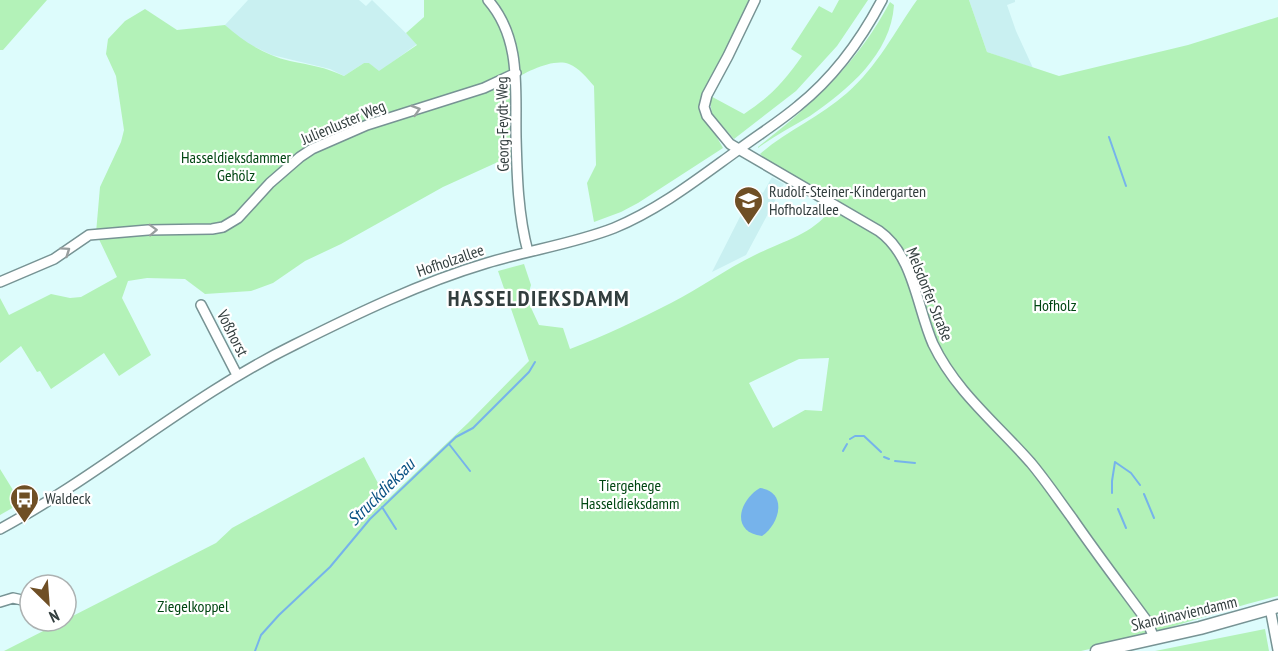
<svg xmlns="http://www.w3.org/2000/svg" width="1278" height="651" viewBox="0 0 1278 651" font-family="'PT Sans Narrow',sans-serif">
<rect width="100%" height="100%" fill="#ddfcfc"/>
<!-- built -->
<path fill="#c9f0f1" d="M248,0H359L366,6L372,0L417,44L379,72L369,63H364L344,76L330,69L272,55L242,41L225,25Z
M969,0H1015V2L1007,5L1016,31L1033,68L987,52Z
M772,177L784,184L746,255L712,272L749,199L745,196L751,186L763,193Z"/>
<!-- green -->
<path fill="#b3f2b8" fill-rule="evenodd" d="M0,0H47L3,50H0Z
M424,0H750L705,93L744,114C771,96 783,83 802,56L791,49L819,6L832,13L839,0H868L837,46L796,91L734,139L712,114L710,101L706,95L705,116L723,148L638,203L621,212L594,222L587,183L596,165L594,86C587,78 579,68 569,64C552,58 525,73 511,81V156L443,187L341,244L305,261L273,283L251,291L205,294L185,279L147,278L128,281L122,298L151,355L119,376L104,353L51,389L40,371L37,372L21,346L0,363V298L9,315L51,294L70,298L81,297L117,277L96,233L100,187L121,142L124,130L116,76L106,54L108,39L125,21L145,9L177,30L225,25C244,42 265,55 290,61C310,65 325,67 344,76L364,63H369L379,71L417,45L406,33L424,17Z
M917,0H969L987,52L1059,76L1188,45L1278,17V596C1212,612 1148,637 1081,651H4L216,543L232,528L364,457L387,500L468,423L529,361L498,271L524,264L531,285L527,299L539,325L563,328L570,349C604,336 638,320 671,303C700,288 726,269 755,255C787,239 814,235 835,204L771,164L760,154C786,131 820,117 847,93C877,67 895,31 917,0ZM829,358L822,411L805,410L773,428L749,383L799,359Z
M890,2L894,5C891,54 848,90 810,116C792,127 774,136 758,148V147C813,104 857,64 890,2Z
M0,469L21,503L0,515Z
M1265,629L1269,651H1155Z"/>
<!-- water -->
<path fill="#76b3eb" d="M760,488C788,492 780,524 762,536C730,532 739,500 760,488Z"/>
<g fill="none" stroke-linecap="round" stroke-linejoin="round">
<!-- stream -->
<path stroke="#76b3eb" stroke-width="2" d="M1109,137L1126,186
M850,439L855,436H864L881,452
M449,444L470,471
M843,451L847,444
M884,457L889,459
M895,461L915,463
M1112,493V481L1115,462L1131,473L1140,485
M1144,494L1154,518
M382,507L396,529
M1118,509L1126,528
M255,651L261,635L279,615L330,567L370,519L456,437L473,428L529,372L535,362"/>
<defs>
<path id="minor" d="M488,0C522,39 515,90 516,137C517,176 518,215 528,252
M755,0L728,56L707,95L704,107L707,116L730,144L879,231C914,256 917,308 933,344C956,392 997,424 1031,463C1046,481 1058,499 1072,518C1096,553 1122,587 1147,621L1154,638
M0,282L54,259L89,235L148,230L212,229L223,227L238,218L270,183L300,157L312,149L367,125L484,88L516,73
M201,305L237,375
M0,529C102,474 190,396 294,345C356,314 420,283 487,263C529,250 573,244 614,228C660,209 699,178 738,150C758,135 779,122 798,106C833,78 861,40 882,0
M0,602L13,598L22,600
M1270,608L1278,650"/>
<path id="major" d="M1097,651L1200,628L1278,606"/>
</defs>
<!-- minor casing -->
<use href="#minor" stroke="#779394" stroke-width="12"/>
<!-- major casing -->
<use href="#major" stroke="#779394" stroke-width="15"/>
<!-- minor -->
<use href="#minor" stroke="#fff" stroke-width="9"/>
<!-- major -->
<use href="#major" stroke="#fff" stroke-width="12"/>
</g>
<!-- one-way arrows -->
<defs><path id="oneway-chevron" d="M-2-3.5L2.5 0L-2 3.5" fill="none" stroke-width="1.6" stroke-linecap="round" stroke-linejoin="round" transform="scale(1.5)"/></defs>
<g stroke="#989e9e">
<use href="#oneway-chevron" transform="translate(416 110) rotate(-17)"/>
<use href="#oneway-chevron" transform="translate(153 230) rotate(-2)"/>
<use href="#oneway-chevron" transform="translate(66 251) rotate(-35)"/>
</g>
<!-- icons -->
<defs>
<symbol id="school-pin" viewBox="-11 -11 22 30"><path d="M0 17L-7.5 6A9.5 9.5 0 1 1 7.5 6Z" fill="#6f4f25" stroke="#fff"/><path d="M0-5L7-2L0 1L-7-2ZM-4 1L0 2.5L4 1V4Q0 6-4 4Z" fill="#fff"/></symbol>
<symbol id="bus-pin" viewBox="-11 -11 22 30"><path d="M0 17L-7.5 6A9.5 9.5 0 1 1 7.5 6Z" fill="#6f4f25" stroke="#fff"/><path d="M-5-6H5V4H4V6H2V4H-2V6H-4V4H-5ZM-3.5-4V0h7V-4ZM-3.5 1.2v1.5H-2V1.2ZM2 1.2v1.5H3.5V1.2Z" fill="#fff"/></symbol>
</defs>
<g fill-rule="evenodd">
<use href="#school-pin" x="732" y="184" width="33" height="45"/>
<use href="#bus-pin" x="8" y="482" width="33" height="45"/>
</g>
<g text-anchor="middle" stroke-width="4.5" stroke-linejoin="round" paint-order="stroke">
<!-- street labels -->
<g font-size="16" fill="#323e3e" stroke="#fff">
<text transform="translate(343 122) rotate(-23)" y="6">Julienluster Weg</text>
<text transform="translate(502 124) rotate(-91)" y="6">Georg-Feydt-Weg</text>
<text transform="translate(450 260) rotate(-19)" y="6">Hofholzallee</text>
<text transform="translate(930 294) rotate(68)" y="6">Melsdorfer Straße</text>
<text transform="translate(233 333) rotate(63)" y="6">Voßhorst</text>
<text transform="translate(1184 613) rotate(-13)" y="6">Skandinaviendamm</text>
</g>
<!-- park labels -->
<g font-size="16" fill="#004612" stroke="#fff">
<text x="236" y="163">Hasseldieksdammer<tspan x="236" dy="18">Gehölz</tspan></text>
<text x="1055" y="311">Hofholz</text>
<text x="630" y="491">Tiergehege<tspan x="630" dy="18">Hasseldieksdamm</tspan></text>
<text x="193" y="612">Ziegelkoppel</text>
</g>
<!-- poi labels -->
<g font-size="16" fill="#323e3e" stroke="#fff" text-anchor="start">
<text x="769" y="197">Rudolf-Steiner-Kindergarten<tspan x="769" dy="18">Hofholzallee</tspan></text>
<text x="45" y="504">Waldeck</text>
</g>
<!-- water labels -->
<g font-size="18" font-style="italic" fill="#085083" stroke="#fff">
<text transform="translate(381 492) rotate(-45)" y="6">Struckdieksau</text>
</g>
<!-- district labels -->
<g font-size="22" font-weight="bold" letter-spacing="1.5" fill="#323e3e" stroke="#fff">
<text x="539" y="306">HASSELDIEKSDAMM</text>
</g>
</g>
<!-- north arrow -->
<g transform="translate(48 603) rotate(155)"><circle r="28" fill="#ffffff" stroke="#adb2b2" stroke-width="1.5"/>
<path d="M0-4.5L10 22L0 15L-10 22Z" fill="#6f4f25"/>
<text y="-9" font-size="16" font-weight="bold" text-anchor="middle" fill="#323e3e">N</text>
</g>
</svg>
